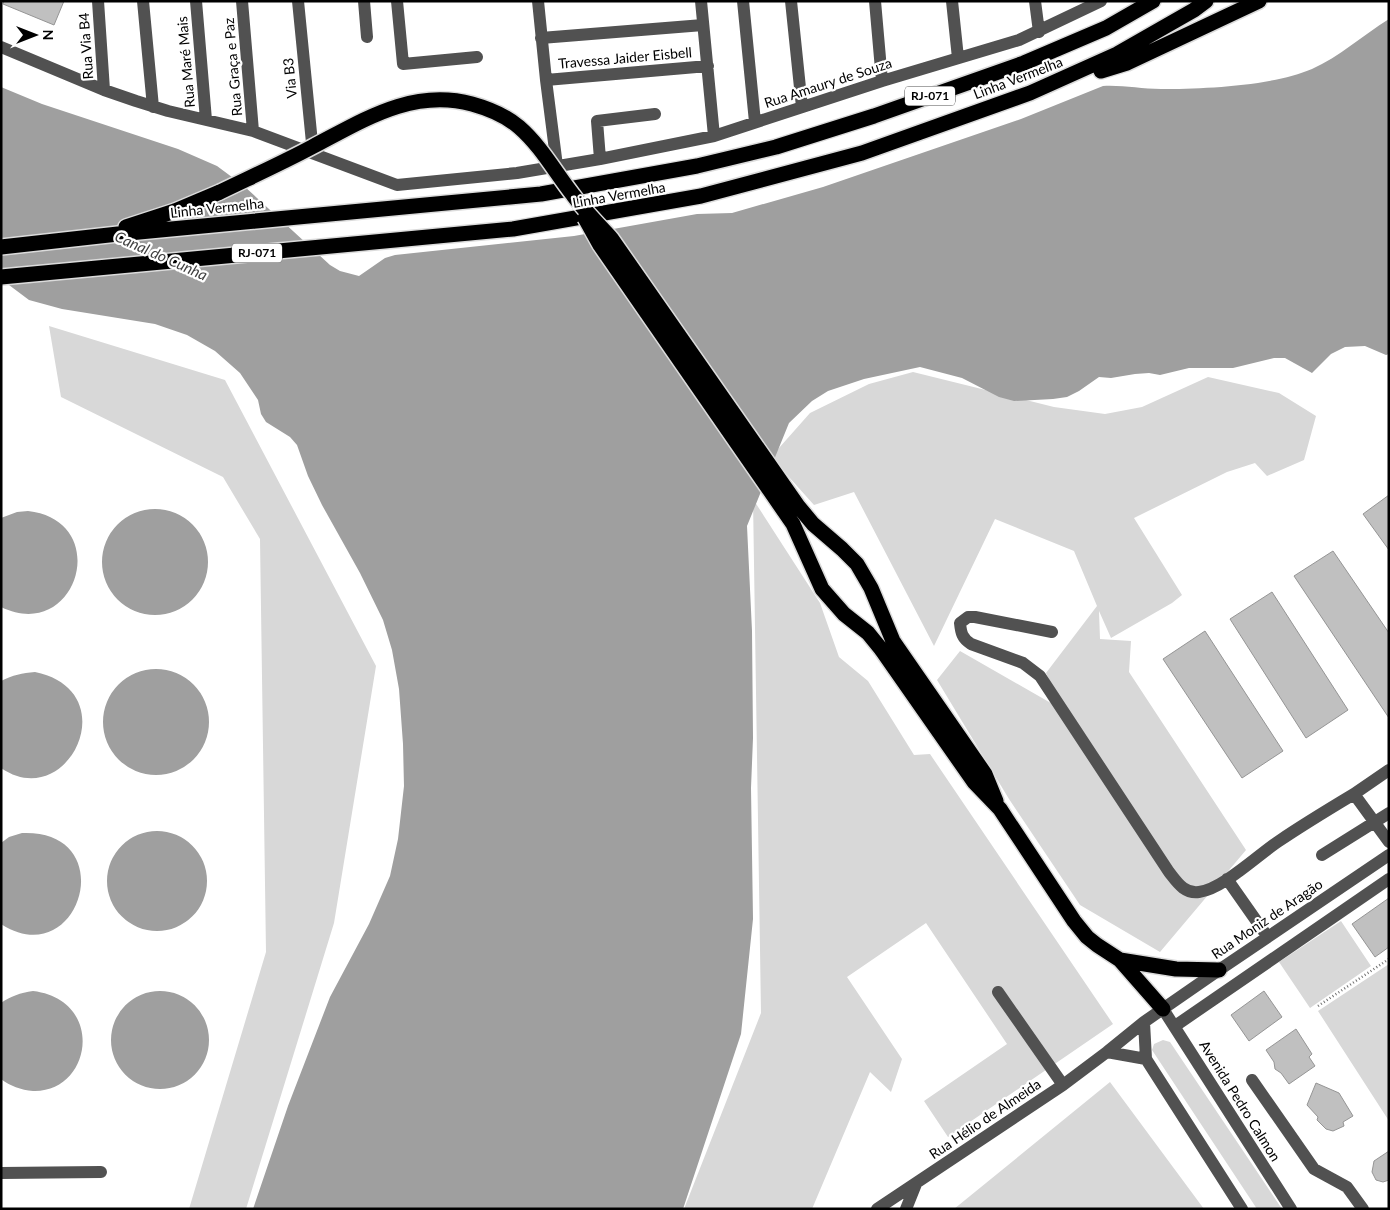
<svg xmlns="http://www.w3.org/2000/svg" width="1390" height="1210" viewBox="0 0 1390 1210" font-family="Lato,sans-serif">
<rect width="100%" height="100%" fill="#fff"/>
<!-- green -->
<path fill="#d8d8d8" d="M49,326L225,380L376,666L334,923L246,1209H189L266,952L260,539L223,477L61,397Z
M913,372L1054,407L1105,414L1142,407L1208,377L1279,393L1316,416L1304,460L1267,476L1255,463L1227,472L1134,518L1182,595L1172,603L1111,638L1099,611L1100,639L1131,641L1129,672L1246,850L1160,952L1080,905L1009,799L937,680L960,651L1063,710L1046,673L1097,606L1074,551L995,519L934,646L854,492L814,505L771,457L810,413L869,384Z
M753,499L820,603L839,657L868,681L914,755L930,754L1113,1024L948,1137L924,1101L1007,1044L926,923L847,977L902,1059L891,1092L870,1072L812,1209H684L761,1013Z
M1341,921L1371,966L1310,1008L1279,962Z
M1389,964V1121L1318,1011Z
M1163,1040L1170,1042L1282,1209H1257L1152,1050L1154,1044Z
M1110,1082L1204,1209H954Z"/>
<!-- water -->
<path fill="#9f9f9f" d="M1389,19V354L1386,355L1365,346L1345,347L1331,354L1312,373L1285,358H1274L1233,368H1189L1160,375L1149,373L1135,374L1111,378L1099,377L1079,391L1067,397L1053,399L1014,401L999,397L962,378L920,367L864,379L828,391L812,401L789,423L747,526L752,631L753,738L751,788L753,919L741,1034L683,1209H253L288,1106L330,997L369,924L390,876L398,839L404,786L403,744L399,689L392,650L383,620L360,573L322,505L308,476L297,445L290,437L266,422L261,414L258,400L240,373L215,351L187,335L155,324L62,309L29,300L1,279V87L42,104L178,149L217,166L244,186L330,265L340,271L359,276L385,258L395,255L574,236L697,214L732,213L823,187L1021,119L1103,86C1123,85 1141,89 1161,89C1204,89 1272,86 1312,69C1339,57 1363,35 1389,19Z
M102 562a53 53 0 1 1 106 0a53 53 0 1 1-106 0Z
M28,511C114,521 77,644 1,607V518L17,512Z
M103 722a53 53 0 1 1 106 0a53 53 0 1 1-106 0Z
M35,672C127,691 68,814 1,768V681C13,675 22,673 35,672Z
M107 881a50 50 0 1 1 100 0a50 50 0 1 1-100 0Z
M22,833C123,829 80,975 1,924V843L9,837Z
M111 1040a49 49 0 1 1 98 0a49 49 0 1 1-98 0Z
M33,991C106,1000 92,1093 33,1091C21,1090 10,1086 1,1079V1003C11,996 20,993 33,991Z"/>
<!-- building -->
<path fill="#c0c0c0" stroke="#959595" d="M4,1H64L54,25L3,4Z
M1389,495V550L1363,514Z
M1333,551L1389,633V718L1294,576Z
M1272,592L1348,710L1306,738L1230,619Z
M1205,631L1283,751L1242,778L1163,659Z
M1389,898V947L1375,957L1352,924Z
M1264,991L1282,1017L1249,1041L1231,1015Z
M1296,1029L1312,1054L1309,1057L1315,1066L1289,1084L1281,1073L1275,1069L1274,1062L1266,1050Z
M1316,1083L1339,1093L1353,1116L1343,1122L1344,1126L1333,1131L1326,1129L1317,1120L1318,1117L1307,1105Z
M1389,1151V1180L1383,1182L1376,1180L1372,1172L1374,1161Z"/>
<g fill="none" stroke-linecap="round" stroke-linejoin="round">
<defs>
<path id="highway" d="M1101,71L1127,63L1259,1
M126,227L175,211L220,192
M1,247L118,234L541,194L697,166L776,147L874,116L1024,63L1106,28L1153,1
M1,277L513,229L701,196L862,153L1030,93L1117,54L1194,10L1206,1
M893,641L985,774L996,801
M881,649L974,782L1000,809L1074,921L1087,937L1097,945L1120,960L1163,1009
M1120,960L1176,969L1219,970"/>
</defs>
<!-- highway casing -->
<use href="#highway" stroke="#dbdbdb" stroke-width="18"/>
<!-- path -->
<path stroke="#737373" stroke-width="2.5" stroke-dasharray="1 2.5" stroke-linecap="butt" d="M1318,1006L1389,959"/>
<!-- minor -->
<path stroke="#515151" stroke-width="12" d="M98,1L104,90
M143,1L153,107
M196,1L206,120
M242,1L253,131
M298,1L313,153
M364,1L367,37
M397,1L403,64L477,57
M538,1L546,80L557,166
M701,1L714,136
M743,1L755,122
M791,1L802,107
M875,1L882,81
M952,1L958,58
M1035,1L1039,32
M541,38L703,25
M1,47L104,90L136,101L168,111L253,131L397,185L517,173L600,159L714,136L882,81L1019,40L1101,1
M546,80L708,66
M600,159L597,121L655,114
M1052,632L975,617H968L960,623C961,633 962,638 971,644L1023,663L1040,676L1169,872C1177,882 1184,894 1199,892C1223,889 1259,854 1279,841C1304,824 1329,809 1354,794L1389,842
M1354,794L1389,770
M1322,855L1389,813
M1227,879L1267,936
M998,992L1063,1085
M1163,1009L1291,1209
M1144,1022L1146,1059L1242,1209
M1175,1026L1389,879
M1107,1052L1146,1059
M1252,1080L1314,1169L1347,1187L1363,1209
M1,1173L101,1172
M877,1209L1063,1085L1107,1052L1144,1022L1219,970L1389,855
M906,1209L916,1184"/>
<!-- highway -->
<use href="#highway" stroke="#000" stroke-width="15"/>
<defs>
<path id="highway-bridge" d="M220,192C251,177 282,163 312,147C364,120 412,88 472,104C490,109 505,115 519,127C541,146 555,172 573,195C584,210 598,224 611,238L798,506L813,524L842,549L857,564L871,588L893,641
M585,218L600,245L793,524L822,589L844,614L868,633L881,649"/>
</defs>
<!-- highway-bridge casing -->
<use href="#highway-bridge" stroke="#dbdbdb" stroke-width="18" stroke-linecap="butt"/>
<!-- highway-bridge -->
<use href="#highway-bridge" stroke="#000" stroke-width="15"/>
</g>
<g text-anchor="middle" stroke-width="4.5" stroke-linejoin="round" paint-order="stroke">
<!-- shield labels -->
<g fill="#fff" stroke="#4c4c4c" stroke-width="1">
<rect x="905" y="86.5" width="50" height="19" rx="4"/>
<rect x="232" y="243.5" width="50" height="19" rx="4"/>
</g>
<g font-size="12" font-weight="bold" fill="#000">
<text x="930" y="100">RJ-071</text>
<text x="257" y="257">RJ-071</text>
</g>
<!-- street labels -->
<g font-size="14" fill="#000" stroke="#fff">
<text transform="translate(86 46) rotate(-94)" y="5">Rua Via B4</text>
<text transform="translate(625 58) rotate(-5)" y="5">Travessa Jaider Eisbell</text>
<text transform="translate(186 62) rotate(-95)" y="5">Rua Maré Mais</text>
<text transform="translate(233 67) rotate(-95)" y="5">Rua Graça e Paz</text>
<text transform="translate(290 78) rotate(-96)" y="5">Via B3</text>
<text transform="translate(1018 78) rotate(-21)" y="5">Linha Vermelha</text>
<text transform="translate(828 83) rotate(-18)" y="5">Rua Amaury de Souza</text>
<text transform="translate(619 195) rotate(-10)" y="5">Linha Vermelha</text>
<text transform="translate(217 208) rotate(-6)" y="5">Linha Vermelha</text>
<text transform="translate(1267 919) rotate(-34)" y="5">Rua Moniz de Aragão</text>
<text transform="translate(1240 1101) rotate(58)" y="5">Avenida Pedro Calmon</text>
<text transform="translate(985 1119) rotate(-34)" y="5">Rua Hélio de Almeida</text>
</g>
<!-- water labels -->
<g font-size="15" font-style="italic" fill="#404040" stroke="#fff">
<text transform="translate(161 256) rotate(24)" y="5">Canal do Cunha</text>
</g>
</g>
<!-- border -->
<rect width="1390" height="1210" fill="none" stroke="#000000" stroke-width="5"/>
<!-- north arrow -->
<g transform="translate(35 35) rotate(90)" stroke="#ffffff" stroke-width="4" paint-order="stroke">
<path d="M0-4L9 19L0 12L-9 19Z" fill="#000000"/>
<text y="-8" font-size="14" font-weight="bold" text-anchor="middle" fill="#000000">N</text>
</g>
</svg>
